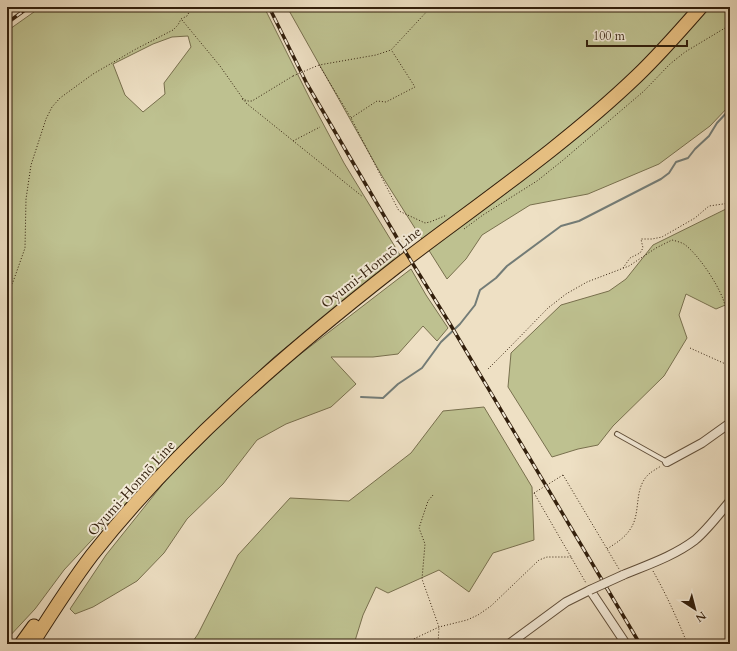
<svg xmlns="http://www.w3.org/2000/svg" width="737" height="651" viewBox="0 0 737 651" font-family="Cardo,serif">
<rect width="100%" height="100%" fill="#eee0c4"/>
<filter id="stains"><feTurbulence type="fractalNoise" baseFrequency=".005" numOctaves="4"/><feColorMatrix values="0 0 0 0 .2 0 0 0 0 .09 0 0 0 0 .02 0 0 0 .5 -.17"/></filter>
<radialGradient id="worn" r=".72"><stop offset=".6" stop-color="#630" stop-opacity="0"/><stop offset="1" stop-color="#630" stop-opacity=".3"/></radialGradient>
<!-- green -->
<path fill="#bec190" stroke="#78704e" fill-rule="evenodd" d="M41,7H264L310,99L344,163L400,255L273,358L168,458L64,570L35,609L7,639V31ZM188,36L191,47L164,83L165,94L143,112L125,95L113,64L153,44L172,37Z
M287,7H730V105L710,126L659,164L588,194L530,205L482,235L466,259L447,279L382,176Z
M730,207V303L716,309L686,294L679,315L687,338L664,376L613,426L598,445L578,449L552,457L508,387L511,353L561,305L609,291L626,279L653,245Z
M411,269L426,295L448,328L437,341L423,326L398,354L373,357H331L356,384L331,407L286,424L257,440L223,484L187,519L164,553L137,581L93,607L75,614L70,609L106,555L166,480L239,406L294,359Z
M484,407L532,487L534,540L493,553L469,592L439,570L388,593L376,587L363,615L354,644H191L198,634L238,555L290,498L349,501L411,453L443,411Z"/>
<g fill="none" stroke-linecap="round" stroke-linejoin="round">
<!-- stream -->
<path stroke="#737c77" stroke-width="2" d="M361,397L383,398L398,384L422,368L441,342L460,324L475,305L480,290L496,278L507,266L561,226L579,221L661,179L669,173L676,162L688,158L695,149L709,136L717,123L730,109"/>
<defs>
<path id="service" d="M617,434L667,462"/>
<path id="minor" d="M667,462L702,443L730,423
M623,575C647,565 674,556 695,540C708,529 719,514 730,501
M509,644L566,602L590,590L626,644"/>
<path id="primary" d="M21,644L34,626
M32,644C51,614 70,584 92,555C179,445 286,353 396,267C477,205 564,146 637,76C660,54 680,31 701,7"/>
</defs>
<!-- service casing -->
<use href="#service" stroke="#614f3a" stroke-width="6"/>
<!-- minor casing -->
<use href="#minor" stroke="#614f3a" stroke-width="10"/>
<!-- primary casing -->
<use href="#primary" stroke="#321f0c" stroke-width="15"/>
<!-- path -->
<path stroke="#321f0c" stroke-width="1" stroke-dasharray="1 2" stroke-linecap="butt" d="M431,7L391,50L376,55L319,65L351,118L399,211L425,223L430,222L447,215
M182,20L220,66L246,103L363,197
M242,99L248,101H252L293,76
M351,118L377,101L386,102L415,87L392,51
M293,141L320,127
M464,229L483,215L537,181L562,161L644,91L670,64L685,52L730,25
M623,268L630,258L640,253L643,248L641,239H652L662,237L695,218L709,206L730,203
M7,292L13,282L25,248L26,199L31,165L46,119L52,107L60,98L93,74L136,49L173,30L178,25L181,19L187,16L192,7
M690,348L730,366
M488,369L507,350L548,308L566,294L587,282L629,266L656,248L672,240C676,241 680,242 684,244C698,254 717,283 723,299C725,305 727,311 730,316
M563,475L619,569
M534,493L586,583
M433,495L428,501L419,528L425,544L422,579L439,627L438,644
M607,549C616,543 625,538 631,528C640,514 635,494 644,480C648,473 655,470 661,466
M653,571C666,594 677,618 687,643L685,644
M403,644L439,627L467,620L478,615L491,606L539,560L547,557H572"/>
<!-- service -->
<use href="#service" stroke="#f4ebd9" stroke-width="4"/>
<!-- minor -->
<use href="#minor" stroke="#f4ebd9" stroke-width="8"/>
<!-- primary -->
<use href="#primary" stroke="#e7c082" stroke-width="13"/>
<defs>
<path id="rail" d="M269,7L307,84L400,243L450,324L640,644
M7,23L29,7"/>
</defs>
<!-- rail casing -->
<use href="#rail" stroke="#321f0c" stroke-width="3.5"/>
<!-- rail -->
<use href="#rail" stroke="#f4ebd9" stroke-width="2" stroke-dasharray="6" stroke-linecap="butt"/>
<defs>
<path id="minor-bridge" d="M590,590L623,575"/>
</defs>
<!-- minor-bridge casing -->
<use href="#minor-bridge" stroke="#614f3a" stroke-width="10" stroke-linecap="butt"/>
<!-- path-bridge -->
<path stroke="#321f0c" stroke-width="1" stroke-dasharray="1 2" stroke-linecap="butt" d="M293,76L319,65
M534,493L563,475"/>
<!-- minor-bridge -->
<use href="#minor-bridge" stroke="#f4ebd9" stroke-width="8"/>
</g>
<g text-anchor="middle" stroke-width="4" stroke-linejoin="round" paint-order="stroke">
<!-- street labels -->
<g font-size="14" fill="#321f0c" stroke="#f4ebd9">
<text transform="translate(371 267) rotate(-38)" y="5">Oyumi-Honnō Line</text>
<text transform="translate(131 488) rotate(-48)" y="5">Oyumi-Honnō Line</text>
</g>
</g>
<!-- margin -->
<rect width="737" height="651" fill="none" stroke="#eee0c4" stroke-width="24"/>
<rect x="8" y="8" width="721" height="635" fill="none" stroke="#321f0c" stroke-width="2"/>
<rect x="12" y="12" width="713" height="627" fill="none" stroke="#321f0c"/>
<!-- north arrow -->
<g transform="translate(695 609) rotate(144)" stroke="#f4ebd9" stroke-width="3" paint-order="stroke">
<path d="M0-3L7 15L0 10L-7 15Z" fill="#321f0c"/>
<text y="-6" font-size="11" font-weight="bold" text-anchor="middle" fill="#321f0c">N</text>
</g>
<!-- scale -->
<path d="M587 40v6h100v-6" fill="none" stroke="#321f0c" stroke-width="2"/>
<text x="593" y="40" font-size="12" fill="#321f0c" stroke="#f4ebd9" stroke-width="3" paint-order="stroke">100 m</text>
<rect width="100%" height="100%" filter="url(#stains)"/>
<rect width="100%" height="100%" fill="url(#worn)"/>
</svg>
